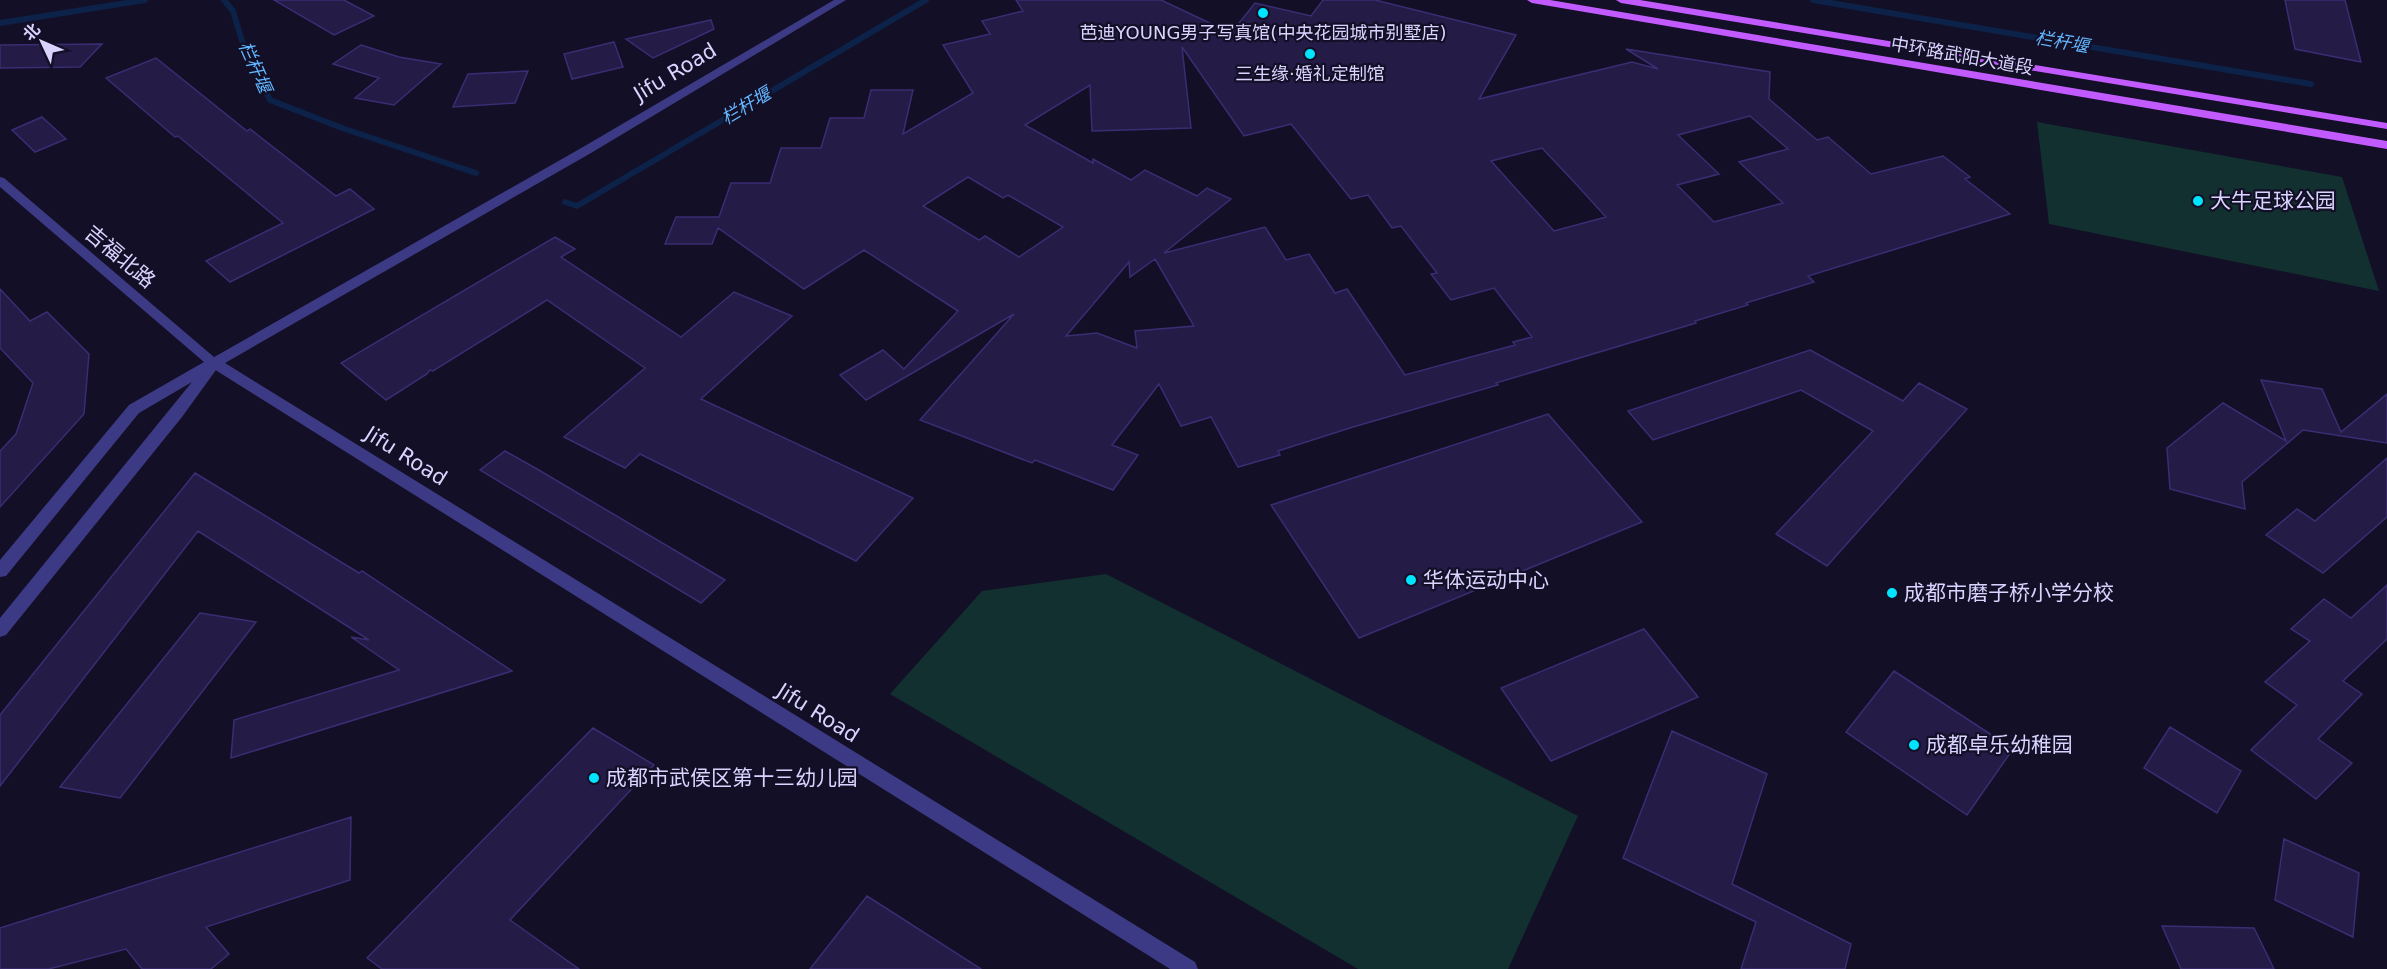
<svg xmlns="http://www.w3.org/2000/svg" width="2387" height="969" viewBox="0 0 2387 969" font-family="'DejaVu Sans','Noto Sans SC',sans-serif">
<rect width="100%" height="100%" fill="#130f26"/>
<!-- green -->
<path fill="#12302f" d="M2037,122L2342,177L2379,291L2049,224Z
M1106,574L1578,816L1508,969H1358L890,694L982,591Z"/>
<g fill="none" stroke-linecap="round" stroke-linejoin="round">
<!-- stream -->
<path stroke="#0c2248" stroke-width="6" d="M224,0L233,11L245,51L270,100L342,128L476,173
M1813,0L2311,84
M0,23L145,0
M565,202L577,206L926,0"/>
</g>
<!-- building -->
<path fill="#241b47" stroke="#3b2d73" stroke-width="1.5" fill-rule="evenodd" d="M274,0H344L374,16L334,35Z
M1016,0H1161L1231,33L1255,3L1311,16L1323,0H1375L1516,35L1479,99L1632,62L1658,69L1626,49L1770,72L1769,99L1817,140L1828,137L1871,174L1943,156L1970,177L1965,179L2010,214L1808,276L1814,282L1746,303L1748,305L1695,321L1696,323L1496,383L1498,385L1353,427L1278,451L1280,455L1238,467L1211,417L1181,426L1159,384L1112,445L1138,455L1113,490L1035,460L1032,463L920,420L1014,314L866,400L840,375L883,350L904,369L958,311L864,250L804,289L718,228L712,244H665L676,217H719L731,183H770L781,148H821L830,118H864L871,90H913L903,134L973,93L943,45L990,34L982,21L1023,11ZM1182,47L1244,136L1291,124L1351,199L1368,195L1392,228L1401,226L1437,273L1431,274L1451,300L1494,288L1532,337L1513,342L1515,345L1405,375L1347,289L1335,293L1309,254L1286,260L1265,227L1164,253L1231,199L1207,188L1197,196L1145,170L1131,180L1093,159V163L1025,125L1090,85L1092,131L1191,128ZM1750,116L1788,149L1739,162L1783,203L1714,222L1677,185L1719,174L1678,135ZM1542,148L1575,183L1606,217L1554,231L1491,161ZM968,177L1003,198L1008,195L1063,227L1019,257L985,236L979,240L923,206ZM1155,259L1194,326L1135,331L1137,348L1097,333L1066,336L1129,262L1130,277Z
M2285,0H2345L2361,62L2295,49Z
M711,20L714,29L653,58L626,39Z
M614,42L623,67L572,79L564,54Z
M102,44L80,67L0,68V45Z
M361,45L399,57L441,64L394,105L355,98L379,78L333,64Z
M156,58L247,131L250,129L336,196L350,189L374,209L230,282L206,261L283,223L178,136L175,137L106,78Z
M528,71L515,103L453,107L468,74Z
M42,117L66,139L35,152L12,130Z
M555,237L575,249L561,257L681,337L734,292L792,316L701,399L913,498L856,561L640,454L625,468L564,437L645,368L547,300L433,371L430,370L427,374L386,400L341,363Z
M0,289L30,321L47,312L89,354L84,414L0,507V451L16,434L33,383L0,348Z
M1810,350L1903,401L1919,383L1967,409L1827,566L1776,534L1873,431L1801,390L1653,440L1628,411Z
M2261,380L2322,389L2341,432L2387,394V443L2303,430L2242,482L2245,509L2170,489L2167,448L2223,403L2286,441Z
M1548,414L1642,522L1359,638L1271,505Z
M505,451L537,469L725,580L701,603L480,470Z
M2387,458V517L2323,573L2266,535L2297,509L2315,521Z
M195,473L359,573L362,571L512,671L231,758L234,720L399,670L351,637L369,640L198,531L0,786V715Z
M2387,585V639L2343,681L2362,694L2318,739L2352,763L2316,799L2251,750L2297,705L2265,682L2310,641L2291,629L2324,599L2351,618Z
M200,613L256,622L120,798L60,787Z
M1644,629L1698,697L1551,761L1501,688Z
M1894,671L2013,749L1967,815L1846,732Z
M2170,727L2241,771L2217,813L2144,768Z
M593,728L654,765L510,920L579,969H382L367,958Z
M1672,731L1767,774L1732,884L1851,944L1845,969H1741L1756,922L1623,858Z
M351,817L350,880L206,927L229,954L211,969H142L126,949L49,969H0V928Z
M2284,839L2359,873L2353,937L2275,900Z
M867,896L981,969H810Z
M2162,926L2254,928L2274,969H2181Z"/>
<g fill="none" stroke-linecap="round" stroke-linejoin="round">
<!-- minor -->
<path fill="#3d3a85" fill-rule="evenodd" d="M0,177L4,178L221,363L182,417L6,635L0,637V618L192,382L139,413L6,576L0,577V560L129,405L204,362L0,187Z"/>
<!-- tertiary -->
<path fill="#3d3a85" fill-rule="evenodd" d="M834,0H846L591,153L225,363L1195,962L1198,969H1170L209,366L207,363L209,360L583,147Z"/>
<!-- primary -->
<path fill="#c25bff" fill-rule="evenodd" d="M1527,0H1550L2387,141V149L1532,3Z
M1616,0H1640L2387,123V129L1621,3Z"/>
</g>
<!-- markers -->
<g fill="#00e5ff" stroke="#130f26" stroke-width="2">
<circle cx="1263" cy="13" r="6"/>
<circle cx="1310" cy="54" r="6"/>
<circle cx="2198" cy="201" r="6"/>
<circle cx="1411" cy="580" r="6"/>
<circle cx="1892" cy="593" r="6"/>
<circle cx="1914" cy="745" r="6"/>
<circle cx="594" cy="778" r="6"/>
</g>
<g text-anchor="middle" stroke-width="4.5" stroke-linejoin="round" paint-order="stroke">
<!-- far-poi labels -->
<g font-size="18" fill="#d9d4ff" stroke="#130f26">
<text x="1263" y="39">芭迪YOUNG男子写真馆(中央花园城市别墅店)</text>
<text x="1310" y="80">三生缘·婚礼定制馆</text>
</g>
<!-- far-water labels -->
<g font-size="18" font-style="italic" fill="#62b6ff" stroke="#130f26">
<text transform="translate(2062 42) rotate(10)" y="6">栏杆堰</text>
<text transform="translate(255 67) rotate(66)" y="6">栏杆堰</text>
<text transform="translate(746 106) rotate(-31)" y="6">栏杆堰</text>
</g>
<!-- far-street labels -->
<g font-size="18" fill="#d9d4ff" stroke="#130f26">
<text transform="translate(1962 56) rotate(10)" y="6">中环路武阳大道段</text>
</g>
<!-- street labels -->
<g font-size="21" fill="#d9d4ff" stroke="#130f26">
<text transform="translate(675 72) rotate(-31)" y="7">Jifu Road</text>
<text transform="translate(120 257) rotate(40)" y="7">吉福北路</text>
<text transform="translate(406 456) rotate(32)" y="7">Jifu Road</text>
<text transform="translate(818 713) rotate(32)" y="7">Jifu Road</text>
</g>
<!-- poi labels -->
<g font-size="21" fill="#d9d4ff" stroke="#130f26" text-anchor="start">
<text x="2210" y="208">大牛足球公园</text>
<text x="1423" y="587">华体运动中心</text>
<text x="1904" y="600">成都市磨子桥小学分校</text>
<text x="1926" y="752">成都卓乐幼稚园</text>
<text x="606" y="785">成都市武侯区第十三幼儿园</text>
</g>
</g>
<!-- north arrow -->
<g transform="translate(42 42) rotate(314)" stroke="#130f26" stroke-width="4.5" paint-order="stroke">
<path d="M0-4.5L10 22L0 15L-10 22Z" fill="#d9d4ff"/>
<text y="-9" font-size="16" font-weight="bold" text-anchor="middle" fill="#d9d4ff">北</text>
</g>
</svg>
